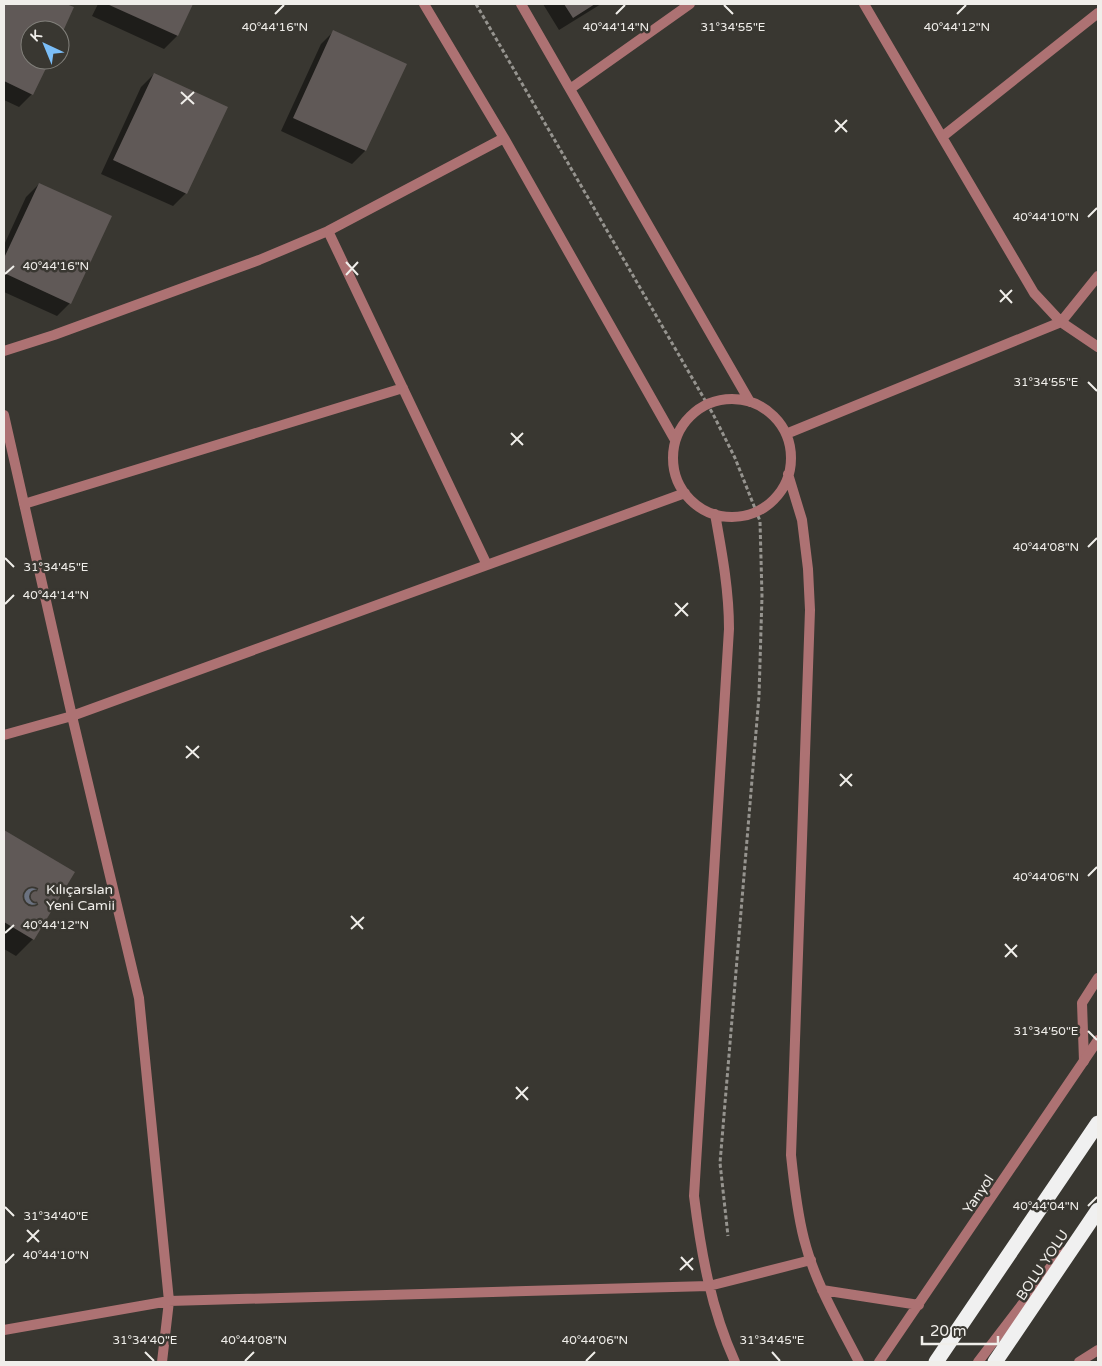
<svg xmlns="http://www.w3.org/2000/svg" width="1102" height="1366" viewBox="0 0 1102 1366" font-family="'Varela Round',sans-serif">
<rect width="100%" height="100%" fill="#393731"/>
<!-- shadow -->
<path fill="#0007" d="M4,4H63L72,8L60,35V30H30V60H48L32,94L19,107L4,100Z
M98,4H192L177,36L164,49L92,16Z
M543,4H601L559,30Z
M334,31L405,64L365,151L352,164L281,131L321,44Z
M154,74L226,107L186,193L173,206L101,174L141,87Z
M39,184L70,303L57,316L4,292V245L26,197Z
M4,831L73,872L33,939L16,956L4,949Z"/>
<!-- building -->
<path fill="#605957" d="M4,4H66L74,7L60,38V30H30V60H50L33,95L4,81Z
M107,4H193L178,36Z
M564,4H595L573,18Z
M333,30L407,64L366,151L293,118Z
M154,73L228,107L187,194L113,160Z
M39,183L112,216L71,304L4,273V258Z
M4,830L75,872L34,940L4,922Z"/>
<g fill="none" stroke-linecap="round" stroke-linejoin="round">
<!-- path -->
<path stroke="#96948f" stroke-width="3" stroke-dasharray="4 2.5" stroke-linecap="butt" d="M476,4L713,414L735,458L760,521L762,596L759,696L720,1163L728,1236"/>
<!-- lane -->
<path stroke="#ad7273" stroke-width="10" d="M1084,1061L1082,1003L1098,978"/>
<!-- street -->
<path stroke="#ad7273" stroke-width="10" d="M424,4L504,138L675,440
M521,4L750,402
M864,4L942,137L1098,13
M570,89L690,4
M328,231L487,565
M1098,276L1061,322L1098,347
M4,351L54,335L259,260L328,231L504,138
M673 458a59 59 0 1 1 118 0a59 59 0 1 1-118 0Z
M4,415L72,716L139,998L169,1301L162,1362
M786,434L1061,322L1034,293L942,137
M788,474L802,520L808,569L810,610L791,1155C794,1184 797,1212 804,1239C815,1283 839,1323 859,1362
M24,504L403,388
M715,514C722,553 729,590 729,629L694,1196C701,1253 711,1309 735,1362
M4,735L72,716L685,493
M822,1290L919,1305
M4,1330L169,1301L709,1286L811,1260
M879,1362L1098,1040
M978,1362L1062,1252
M1079,1362L1098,1350"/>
<!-- highway -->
<path stroke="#f0f0f0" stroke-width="15" d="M936,1362L1098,1123
M995,1362L1098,1210"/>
</g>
<!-- ticks -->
<path fill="none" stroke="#f0eeea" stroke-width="2" d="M724,5L733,14M275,14L284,5M616,14L625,5M957,14L966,5M181,92L194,104M181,104L194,92M835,120L847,132M835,132L847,120M1088,217L1097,208M346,262L358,275M5,274L14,266M346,275L358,262M1000,290L1012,303M1000,302L1012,290M1088,382L1097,391M511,433L523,445M511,445L523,433M1088,547L1097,538M5,558L14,567M675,603L688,616M5,604L14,595M675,616L688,603M186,746L199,758M186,758L199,746M840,774L852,786M840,786L852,774M1088,876L1097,867M351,916L363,929M351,929L364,917M5,933L14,925M1005,944L1017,957M1005,957L1017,945M1088,1031L1097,1040M516,1087L528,1100M516,1099L528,1087M1088,1206L1097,1197M5,1207L14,1216M27,1230L39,1242M27,1242L39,1230M681,1257L693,1270M5,1263L14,1254M680,1270L693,1258M145,1352L154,1361M772,1352L780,1361M245,1361L254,1352M586,1361L595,1352"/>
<!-- icons -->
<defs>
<symbol id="mosque-bare" viewBox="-9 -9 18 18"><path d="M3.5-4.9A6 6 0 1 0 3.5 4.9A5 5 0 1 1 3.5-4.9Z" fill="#6b7280" stroke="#393731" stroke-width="2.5" paint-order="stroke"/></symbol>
</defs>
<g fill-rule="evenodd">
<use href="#mosque-bare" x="20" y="884" width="25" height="25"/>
</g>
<g text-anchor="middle" stroke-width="5" stroke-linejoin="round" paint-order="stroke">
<!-- poi labels -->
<g font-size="14" fill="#f0eeea" stroke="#393731" text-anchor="start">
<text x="46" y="894">Kılıçarslan<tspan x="46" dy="16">Yeni Camii</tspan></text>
</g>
<!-- street labels -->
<g font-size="14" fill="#f0eeea" stroke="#393731">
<text transform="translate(978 1194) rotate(-56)" y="5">Yanyol</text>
<text transform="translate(1042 1265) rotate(-56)" y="5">BOLU YOLU</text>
</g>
</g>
<g font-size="12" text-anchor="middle" fill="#f0eeea" stroke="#393731" stroke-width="5" stroke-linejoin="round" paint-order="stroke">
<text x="275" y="31">40°44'16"N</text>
<text x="616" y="31">40°44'14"N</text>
<text x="957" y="31">40°44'12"N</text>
<text x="733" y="31">31°34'55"E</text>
<text x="1046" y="221">40°44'10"N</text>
<text x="56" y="270">40°44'16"N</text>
<text x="1046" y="386">31°34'55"E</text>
<text x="1046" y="551">40°44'08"N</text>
<text x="56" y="571">31°34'45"E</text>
<text x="56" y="599">40°44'14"N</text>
<text x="1046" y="881">40°44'06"N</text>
<text x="56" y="929">40°44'12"N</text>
<text x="1046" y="1035">31°34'50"E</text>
<text x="1046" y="1210">40°44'04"N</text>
<text x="56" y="1220">31°34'40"E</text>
<text x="56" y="1259">40°44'10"N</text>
<text x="145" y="1344">31°34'40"E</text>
<text x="772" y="1344">31°34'45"E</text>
<text x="254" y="1344">40°44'08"N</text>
<text x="595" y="1344">40°44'06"N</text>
</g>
<!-- border -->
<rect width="1102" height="1366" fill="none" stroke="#f0eeea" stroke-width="10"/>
<!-- north arrow -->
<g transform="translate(45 45) rotate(316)"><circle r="24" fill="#393731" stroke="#82807b"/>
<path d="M0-4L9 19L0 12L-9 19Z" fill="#7bbef8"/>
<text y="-8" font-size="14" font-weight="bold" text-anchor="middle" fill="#f0eeea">K</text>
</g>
<!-- scale -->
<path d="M922 1336v8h76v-8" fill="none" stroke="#f0eeea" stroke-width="2.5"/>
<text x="930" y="1336" font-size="15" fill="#f0eeea" stroke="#393731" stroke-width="4" paint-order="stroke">20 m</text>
</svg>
